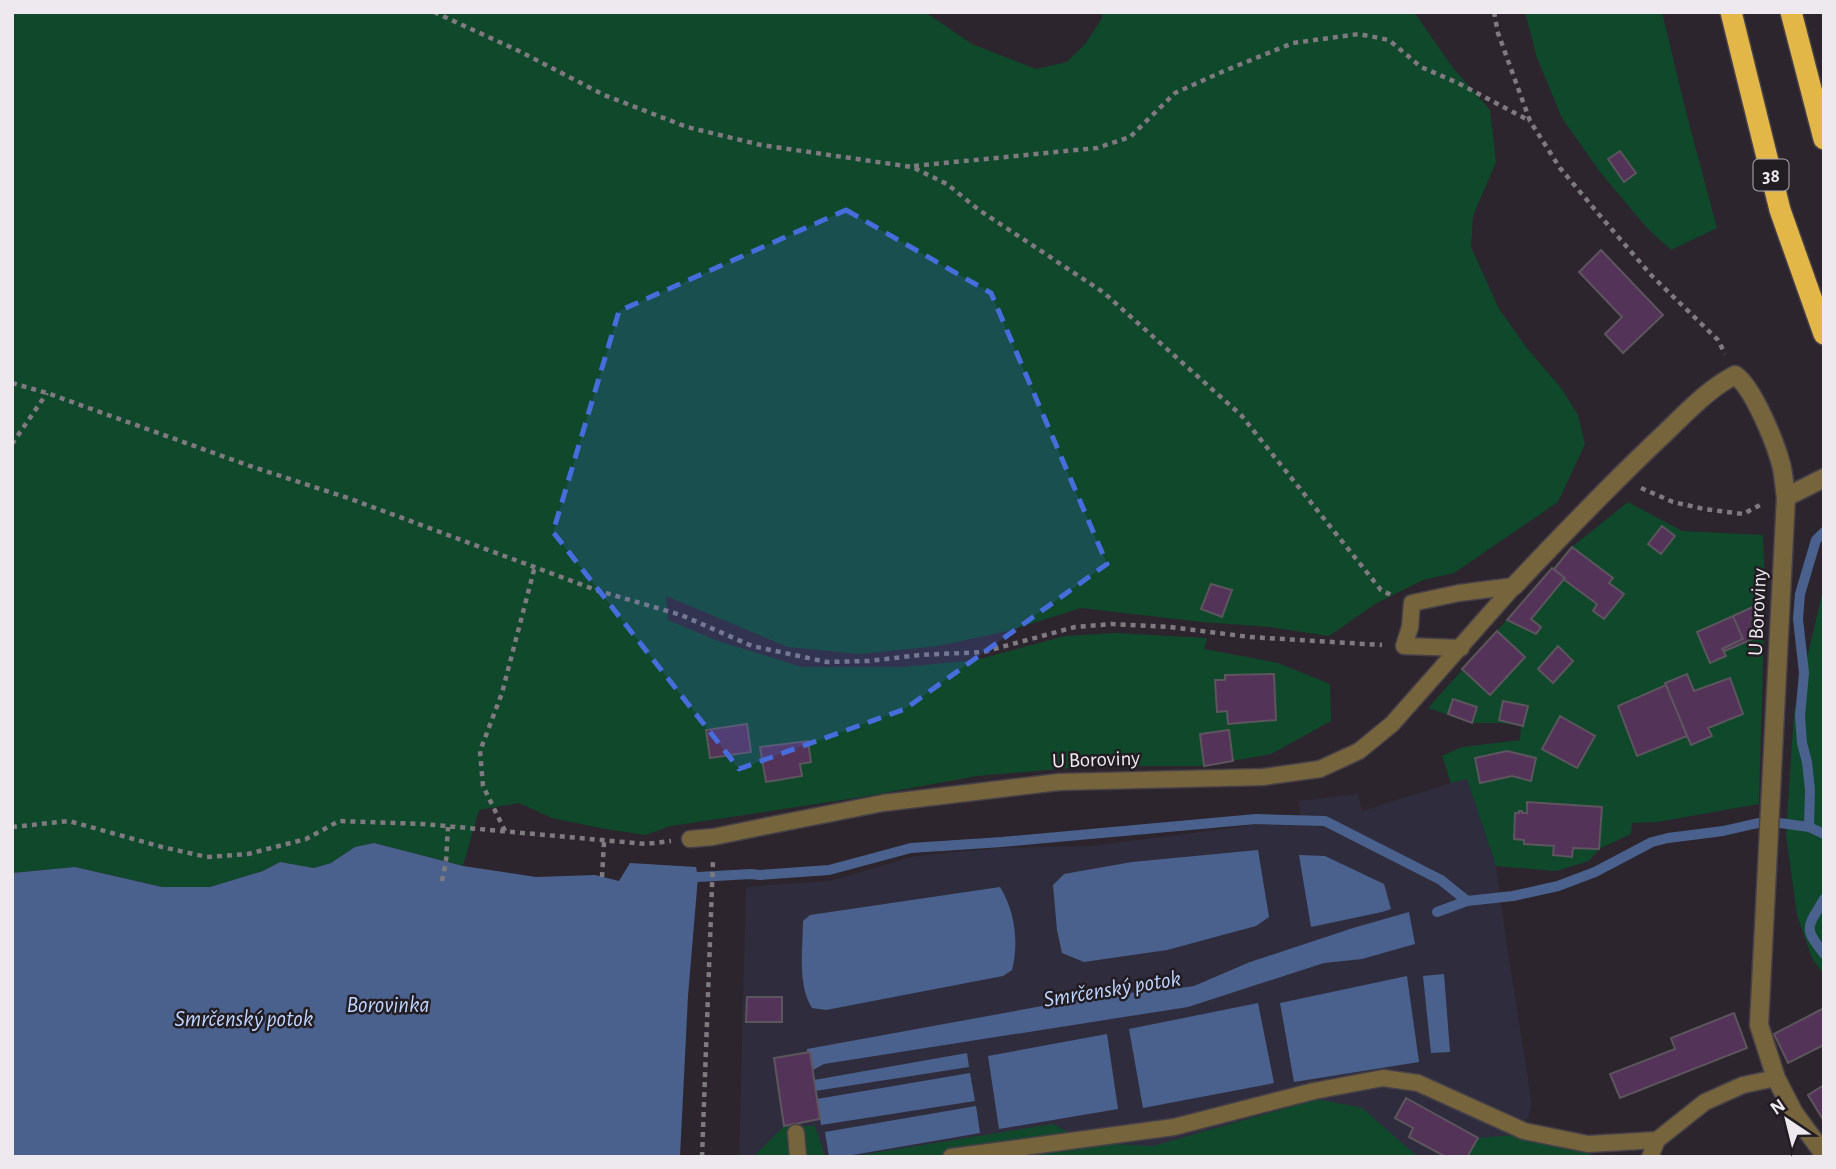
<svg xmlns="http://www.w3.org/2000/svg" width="1836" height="1169" viewBox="0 0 1836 1169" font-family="'Alegreya Sans',sans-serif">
<rect width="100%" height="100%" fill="#2c252d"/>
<!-- industrial -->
<path fill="#2f2d3d" d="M1467,778L1496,866L1506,940L1532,1105L1515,1157H739L746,887L831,881L915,856L999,848L1092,846L1300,819L1299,801L1358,794L1362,811Z"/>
<!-- green -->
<path fill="#10482c" d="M12,12H925L972,44L1036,69L1067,62L1086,43L1102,18V12H1414L1453,68L1490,110L1496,162L1473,216L1471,247L1499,309L1526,347L1561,388L1578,415L1585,444L1558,502L1454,573L1423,580L1375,604L1329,636L1270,627L1202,622L1081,608L1008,631L938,646L859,654L788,647L666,596L668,620L718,641L802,667H903L976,660L1065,636L1115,633L1207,638L1204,649L1278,663L1330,684L1331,721L1271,754L1204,766H1093L977,776L862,797L671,826L645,835L605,829L552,818L519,803L479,810L463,866L374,843L355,847L331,863L314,868L280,862L263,871L210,887H162L75,867L12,873Z
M1525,12H1662L1685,108L1717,228L1671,250L1647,228L1600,172L1562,118L1537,58Z
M1628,502L1682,531L1763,535L1765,588L1759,804L1657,822L1632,823L1631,834L1599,849L1589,861L1556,871L1496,866L1467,779L1451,783L1442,756L1462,747L1520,740L1521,726L1501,723H1472L1428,708L1572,547Z
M1824,586V975L1812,958L1797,915L1786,835L1794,713Z
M1317,1099L1362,1108L1418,1157H848L1053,1124L1088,1143L1153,1146Z
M784,1126H815L825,1157H753Z
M1526,1134L1590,1151L1591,1157H1467L1478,1138Z"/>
<!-- water -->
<path fill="#4a618d" d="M374,843L463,866L536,877L595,875L619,881L630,863L696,867L698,877L688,996L680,1157H12V873L75,867L162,887H210L263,871L280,862L314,868L331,863L355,847Z
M1258,850L1269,917L1256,926L1167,950L1084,962L1062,953L1057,930L1053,885L1064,874L1132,862Z
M1299,855L1325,856L1384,884L1391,909L1382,912L1311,927Z
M1000,887C1015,911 1019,943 1012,970L1003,976L826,1010L812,1008C797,984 803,949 803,921L810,915Z
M1409,912L1415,944L1362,959L1324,963L1188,1007L824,1064L813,1070L810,1053H807V1049L1103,995L1165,990L1194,986L1250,962L1353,928Z
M1444,974L1450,1052L1431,1053L1423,976Z
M1407,976L1419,1062L1294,1082L1280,1003Z
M1258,1003L1274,1083L1143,1108L1129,1029Z
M1107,1034L1118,1109L999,1129L988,1056Z
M967,1053L969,1067L815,1091L814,1080Z
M970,1073L975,1101L821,1125L817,1099Z
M976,1106L980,1133L841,1157H829L825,1132Z"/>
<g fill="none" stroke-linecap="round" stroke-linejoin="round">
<!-- stream -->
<path stroke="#4a618d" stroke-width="10" d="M1809,827L1810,790L1807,762L1802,743L1800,716L1804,673L1798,619L1800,594L1816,540L1824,532
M698,877L751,874L760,875L829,870L911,848L1002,842L1256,819L1325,821L1441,880L1467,901
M1824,899C1807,928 1803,927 1824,954
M1437,912L1467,901L1513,896L1558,886L1595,872L1652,842L1668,838L1723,831L1758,823L1772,822L1809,827L1824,834"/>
</g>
<!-- building -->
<path fill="#543359" stroke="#5d555e" stroke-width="2" d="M1620,151L1636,173L1624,182L1608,159Z
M1601,250L1663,315L1623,353L1605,334L1622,317L1579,272Z
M1662,526L1675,536L1661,554L1648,544Z
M1572,547L1613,578L1609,583L1624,594L1604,619L1593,611L1597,604L1563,579L1565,578L1554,569Z
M1552,568L1565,578L1531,619L1541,627L1536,634L1507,620Z
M1211,584L1232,590L1222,617L1201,609Z
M1759,604V636L1725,651L1723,648L1743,639L1733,616Z
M1733,616L1743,639L1722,649L1726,656L1710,663L1697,632Z
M1497,631L1525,657L1490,695L1462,669Z
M1558,646L1573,661L1553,683L1538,669Z
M1274,674L1276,720L1228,724L1227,711L1217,712L1215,680H1225V675Z
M1687,674L1694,691L1730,678L1743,714L1708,728L1712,736L1691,745L1665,683Z
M1666,685L1687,736L1637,756L1618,706Z
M1453,699L1477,707L1472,723L1448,714Z
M1503,701L1528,706L1523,726L1499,720Z
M1560,716L1595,736L1577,768L1542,749Z
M747,724L751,752L710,758L706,730Z
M1229,730L1233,761L1204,766L1200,734Z
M808,741L811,762L800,764L802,776L766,782L760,747Z
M1507,751L1536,758L1531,781L1512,776L1480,783L1475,758Z
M1527,802L1602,807L1599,849L1573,848L1572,857L1553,855L1554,846L1524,844V840L1514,839L1515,813H1519V811H1522V813H1527Z
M747,997H782V1022H746Z
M1824,1008V1045L1788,1063L1774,1034Z
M1734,1013L1747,1048L1620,1098L1610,1074L1675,1049L1671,1038Z
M810,1052L820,1119L784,1126L774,1058Z
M1824,1085V1121L1808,1095Z
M1406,1098L1478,1138L1467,1157H1446L1409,1137L1413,1128L1395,1118Z"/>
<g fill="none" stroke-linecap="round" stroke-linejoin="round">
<defs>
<path id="lane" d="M1461,648L1404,646L1410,627L1412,603L1459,593L1514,586
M690,839L713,837L762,827L883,803L1059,782L1263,777L1320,769L1359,751L1392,724L1514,586
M796,1133L798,1157
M951,1157L1174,1127L1314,1091L1383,1078L1418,1083L1524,1131L1588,1144L1657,1140L1705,1102L1743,1085L1776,1078
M1650,1157L1657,1140"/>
<path id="street" d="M1786,497L1824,478
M1514,586C1563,534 1613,482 1665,433C1687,412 1708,389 1735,375C1753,387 1775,442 1781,464C1784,475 1784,486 1786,497L1759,1025L1776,1078L1794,1113L1824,1154"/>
<path id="highway" d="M1731,12L1780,210L1824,334
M1791,12L1824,139"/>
</defs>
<!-- lane casing -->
<use href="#lane" stroke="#474048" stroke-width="19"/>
<!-- street casing -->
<use href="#street" stroke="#474048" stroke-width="21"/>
<!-- highway casing -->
<use href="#highway" stroke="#474048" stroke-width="24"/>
<!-- path -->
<path stroke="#7f7a80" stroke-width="4.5" stroke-dasharray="5 5" stroke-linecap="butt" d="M434,12L519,51L604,95L687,127L761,145L912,167L947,184L979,210L1103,292L1241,415L1381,590L1391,595
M1494,12L1498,33L1530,121L1560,168L1602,218L1652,276L1718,340L1725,354
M914,166L1097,148L1130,137L1175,93L1224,71L1293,43L1359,34L1389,40L1421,67L1458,83L1530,121
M12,383L47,393L250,466L351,499L596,590L681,615L752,646L827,662L869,661L920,655L983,652L1075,627L1112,624L1170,627L1250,637L1382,645
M12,444L47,393
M1641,488L1673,502L1704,509L1743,514L1762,504
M12,827L69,821L162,847L207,857L248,854L306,839L339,821L423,824L646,844L671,841
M505,831L483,786L480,751L502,693L535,566
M602,877L604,841
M442,881L446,861L448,827
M702,1157L713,860"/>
<!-- lane -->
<use href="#lane" stroke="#75643c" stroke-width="16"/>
<!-- street -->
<use href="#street" stroke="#75643c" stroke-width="18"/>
<!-- highway -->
<use href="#highway" stroke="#e2b747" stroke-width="21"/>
</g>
<!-- marked area -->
<path fill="#476ddc" fill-opacity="0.2" stroke="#476ddc" stroke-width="5" stroke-dasharray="14 9" stroke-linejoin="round" d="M846,210L991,293L1107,564L905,709L739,769L553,532L619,311Z"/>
<g text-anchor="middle" stroke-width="5" stroke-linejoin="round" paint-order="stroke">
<!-- shield labels -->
<rect fill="#221c23" stroke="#b0acb1" stroke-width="2" x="1753.5" y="159.5" width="35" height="31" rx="5"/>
<g font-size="19" font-weight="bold" fill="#ede9ee">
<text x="1771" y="182">38</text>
</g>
<!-- street labels -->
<g font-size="21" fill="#ede9ee" stroke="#221c23">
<text transform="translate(1757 612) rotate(-87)" y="7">U Boroviny</text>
<text transform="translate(1096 759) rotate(-2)" y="7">U Boroviny</text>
</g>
<!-- water labels -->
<g font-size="23" font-style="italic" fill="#bed5ff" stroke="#221c23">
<text transform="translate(1112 988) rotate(-9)" y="8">Smrčenský potok</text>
<text x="388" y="1012">Borovinka</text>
<text x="244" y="1026">Smrčenský potok</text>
</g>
</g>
<!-- border -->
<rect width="1836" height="1169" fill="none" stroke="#ede9ee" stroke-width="28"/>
<!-- north arrow -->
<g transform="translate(1787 1120) rotate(325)" stroke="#221c23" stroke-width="5" paint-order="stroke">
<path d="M0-5L12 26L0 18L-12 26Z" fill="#ede9ee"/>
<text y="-10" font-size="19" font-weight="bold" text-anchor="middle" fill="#ede9ee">N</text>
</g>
</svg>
